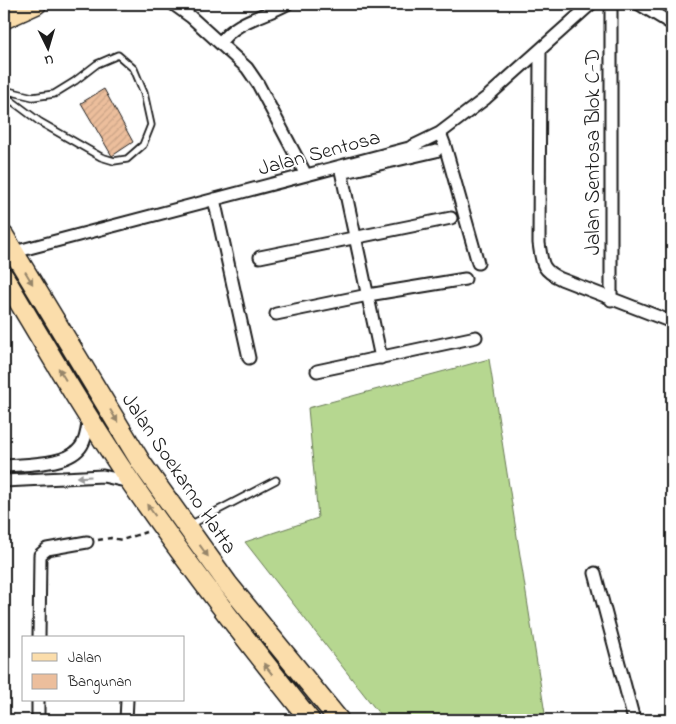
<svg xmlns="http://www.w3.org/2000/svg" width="676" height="724" viewBox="0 0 676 724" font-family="'Indie Flower',sans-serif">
<defs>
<pattern id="building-hatch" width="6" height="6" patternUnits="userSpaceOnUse" patternTransform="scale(1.25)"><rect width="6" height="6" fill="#ecbe9c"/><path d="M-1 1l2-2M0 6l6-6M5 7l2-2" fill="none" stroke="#caa386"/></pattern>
</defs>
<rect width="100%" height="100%" fill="#fff"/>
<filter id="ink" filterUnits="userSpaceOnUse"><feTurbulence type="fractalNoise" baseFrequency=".02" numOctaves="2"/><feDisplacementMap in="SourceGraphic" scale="10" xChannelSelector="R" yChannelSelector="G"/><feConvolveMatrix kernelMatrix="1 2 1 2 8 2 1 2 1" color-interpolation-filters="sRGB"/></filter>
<g filter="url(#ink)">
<!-- garden -->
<path fill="#b6d790" stroke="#697a56" d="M489,359L546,720H384L245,542L318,518L308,408Z"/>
<!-- building -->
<path fill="url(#building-hatch)" stroke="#1c1c1c" d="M104,89L133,142L112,156L81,103Z"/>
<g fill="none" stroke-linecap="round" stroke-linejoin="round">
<defs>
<path id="service" d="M4,90L33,97L54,94L75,81L97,64L118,55L134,69L144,93L151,125L143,145L127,159L114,161L101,157L40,122L4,95
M188,526L276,480"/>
<path id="minor" d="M173,4L191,17L247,68L258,84L306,175
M611,4V300
M639,4L672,24
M220,43C236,20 264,17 287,4
M540,50L539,243C542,263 541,270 561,279L672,322
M440,133L445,146L478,263
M340,166L381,358
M345,172L436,151
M214,199L249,358
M14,252L409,148L440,133L486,98L591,4
M260,257L451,218
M276,314L368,295L465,279
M317,371L476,337
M4,466C25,464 70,466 82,445C87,437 87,427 89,418
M4,481L103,476L130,482
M595,573L634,720
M39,638L40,555L47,549L87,542
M38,720V700
M126,720L127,700"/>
<path id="primary" d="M4,19L37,4
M4,236L142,464L228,584L339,720
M4,277C46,347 86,417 132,484C188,565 248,643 310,720"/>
</defs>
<!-- service casing -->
<use href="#service" stroke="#1c1c1c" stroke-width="9"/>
<!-- minor casing -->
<use href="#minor" stroke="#1c1c1c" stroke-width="15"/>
<!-- primary casing -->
<use href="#primary" stroke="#1c1c1c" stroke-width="22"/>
<!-- path -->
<path stroke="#1c1c1c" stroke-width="2.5" stroke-dasharray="5 4" stroke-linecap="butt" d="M98,540L111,538L122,540L146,532"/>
<!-- service -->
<use href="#service" stroke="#fff" stroke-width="5.5"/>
<!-- minor -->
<use href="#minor" stroke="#fff" stroke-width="11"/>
<!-- primary -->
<use href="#primary" stroke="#fbddab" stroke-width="19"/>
</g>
<!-- one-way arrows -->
<defs><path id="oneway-solid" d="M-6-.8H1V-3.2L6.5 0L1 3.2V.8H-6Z" transform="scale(1.25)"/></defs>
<g fill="#97866b">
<use href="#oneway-solid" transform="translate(29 278) rotate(59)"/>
<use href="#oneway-solid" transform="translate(62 374) rotate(-121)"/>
<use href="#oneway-solid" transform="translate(114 416) rotate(59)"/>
<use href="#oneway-solid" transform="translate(151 510) rotate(-126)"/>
<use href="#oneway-solid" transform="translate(204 551) rotate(54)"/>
<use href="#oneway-solid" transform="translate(268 669) rotate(-128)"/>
</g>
<use fill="#999" href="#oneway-solid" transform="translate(84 477) rotate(177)"/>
</g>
<g text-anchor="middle" stroke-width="4" stroke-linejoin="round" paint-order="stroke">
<!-- street labels -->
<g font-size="21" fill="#1c1c1c" stroke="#fff">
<text transform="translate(319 152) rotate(-15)" y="7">Jalan Sentosa</text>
<text transform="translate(592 152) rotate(-90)" y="7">Jalan Sentosa Blok C-D</text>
<text transform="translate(180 473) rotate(56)" y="7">Jalan Soekarno Hatta</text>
</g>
</g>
<!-- margin -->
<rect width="676" height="724" fill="none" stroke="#fff" stroke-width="20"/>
<rect x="10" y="10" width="656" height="704" fill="none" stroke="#1c1c1c" stroke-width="2" filter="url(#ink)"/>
<!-- legend -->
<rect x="22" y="636" width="162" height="65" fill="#ffffff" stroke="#a4a4a4"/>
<rect x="32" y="653" width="25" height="8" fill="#fbddab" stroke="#a4a4a4"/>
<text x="68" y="662" font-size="15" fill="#1c1c1c">Jalan</text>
<rect x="32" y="674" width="25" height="15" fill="#ecbe9c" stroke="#a4a4a4"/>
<text x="68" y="686" font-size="15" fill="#1c1c1c">Bangunan</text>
<!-- north arrow -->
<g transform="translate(48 48) rotate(175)" stroke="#ffffff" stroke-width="4" paint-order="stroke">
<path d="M0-4L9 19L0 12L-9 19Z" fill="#1c1c1c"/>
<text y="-8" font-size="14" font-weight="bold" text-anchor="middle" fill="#1c1c1c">U</text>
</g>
</svg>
